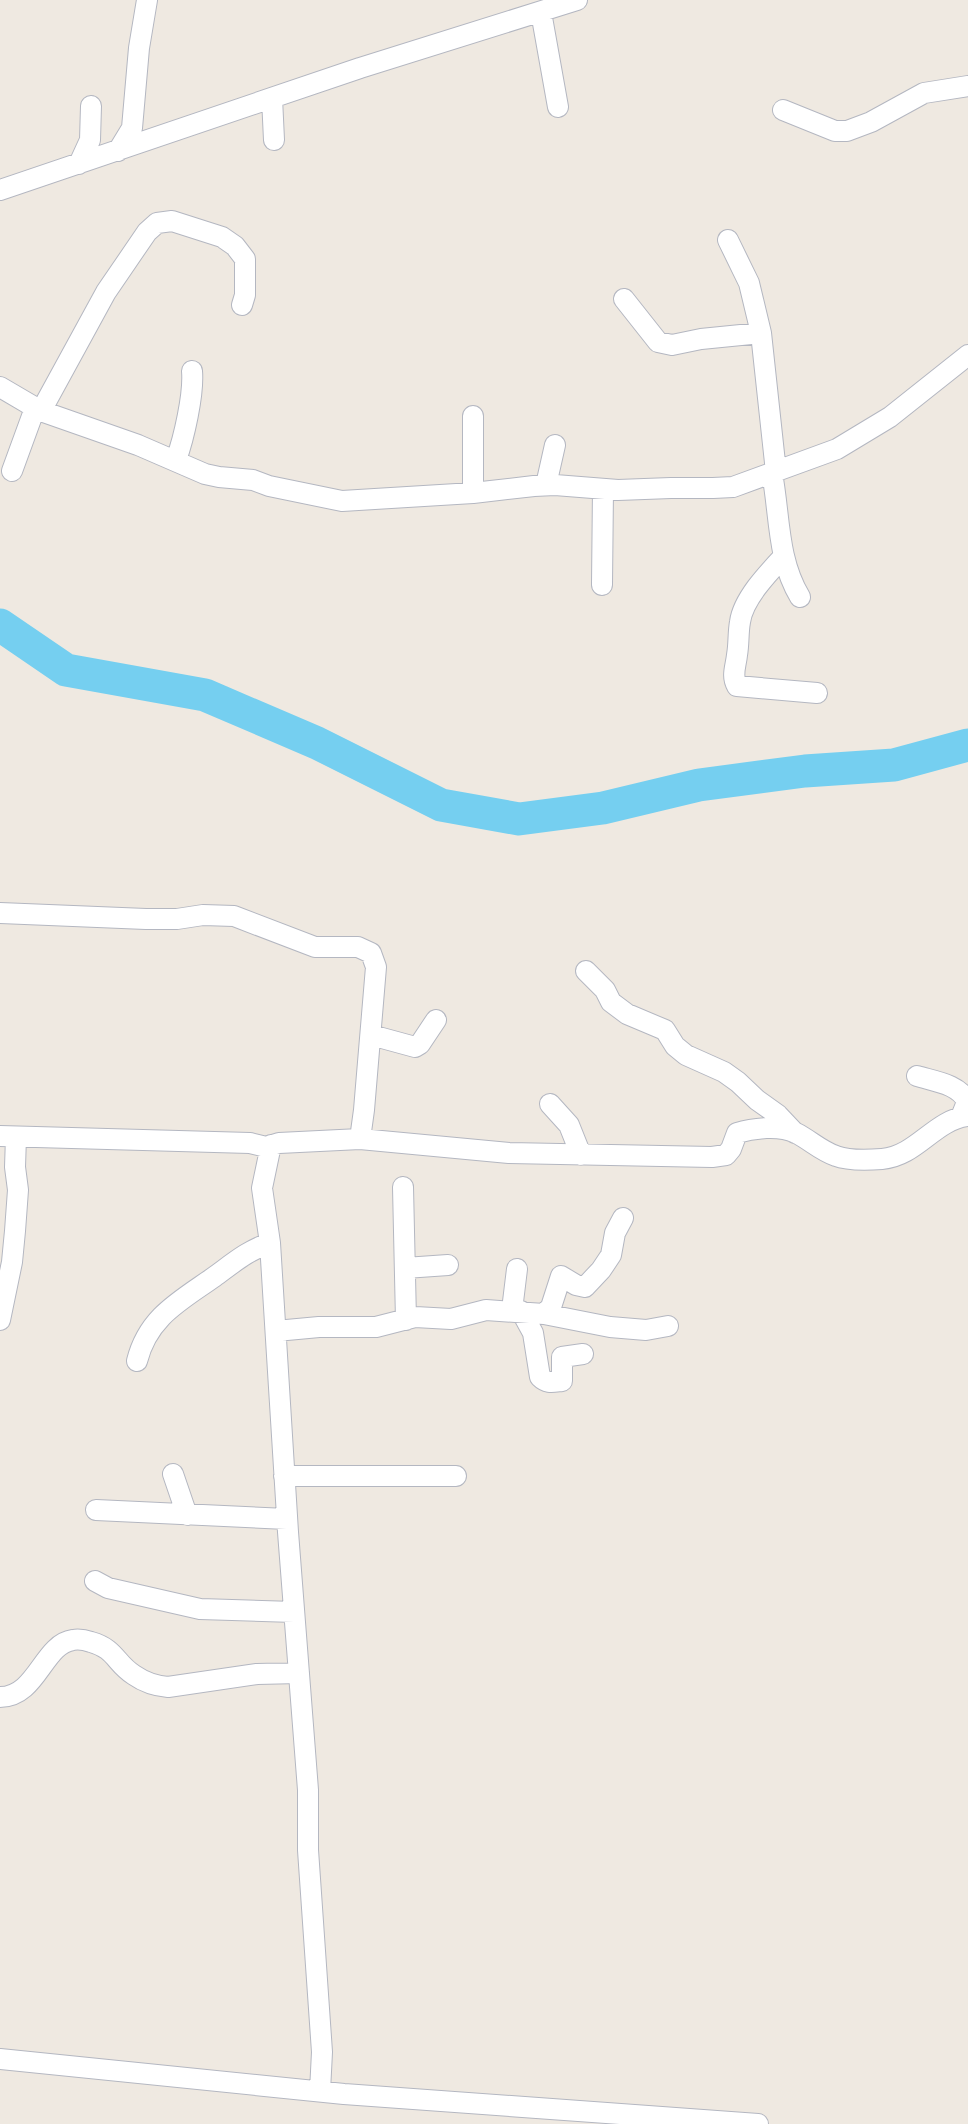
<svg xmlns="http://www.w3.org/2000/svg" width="968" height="2124" viewBox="0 0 968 2124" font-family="'Asap Condensed',sans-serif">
<rect width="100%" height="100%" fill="#efe9e1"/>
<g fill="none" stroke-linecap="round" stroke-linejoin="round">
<!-- river -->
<path stroke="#75cff0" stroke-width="33" d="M0,625L66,670L205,695L317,743L441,805L519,819L603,808L699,785L805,771L894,765L968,745"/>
<defs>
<path id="minor" d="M541,12L558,107
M272,98L274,140
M783,110L835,131H847L871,122L924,93L968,86
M118,151L132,128L139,48L147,0
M79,164L90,140L91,106
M0,190L360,68L577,0
M728,240L749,283L761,333L776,472
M624,299L658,342L672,345L701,339L761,333
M0,387L41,411L138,445L205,474L219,477L253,480L269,486L342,501L473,493L534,486L555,485L618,490L671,488H713L733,487L837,449L890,417L968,355
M41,411L106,292L147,232L157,223L172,221L222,237L235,246L245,259V295L242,305
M473,416V493
M176,460C184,438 194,394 192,371
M12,471L35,408
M772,473C780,515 777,559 800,597
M546,485L555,445
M784,556C768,573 743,599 740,622C738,633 739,644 737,655C736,666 731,676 737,686L817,693
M602,585L603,489
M0,913L146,919H177L203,915L234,916L315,947H358L371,953L376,967L364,1110L360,1139
M586,971L605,990L611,1002L627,1014L665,1030L675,1046L686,1055L724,1072L738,1082L757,1100L778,1115L795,1133
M371,1035L415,1047L420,1044L436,1020
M917,1076C933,1081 960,1084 967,1102L961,1117
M550,1104L569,1125L581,1155
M0,1136L250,1143L266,1147L279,1143L360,1139L509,1153L712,1157L726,1155L731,1149L737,1133C753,1128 780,1125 796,1133C810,1140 821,1151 836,1156C849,1161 869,1160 882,1159C917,1156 934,1120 968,1116
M271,1145L262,1188L270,1243L288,1532L308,1790V1850L322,2052L320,2091
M403,1187L406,1320
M405,1268L448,1265
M512,1310L517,1269
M521,1311L533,1333L540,1377C547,1384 553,1382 562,1381V1357L583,1354
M544,1314L551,1307L561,1276L576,1285L585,1287L601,1270L611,1255L615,1233L623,1218
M0,1320L12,1262L15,1231L18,1190L15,1167L16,1137
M276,1331L319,1327H376L415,1317L451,1319L486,1310L544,1314L610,1327L646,1330L668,1326
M137,1361C148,1317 180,1301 214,1277C232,1264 248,1250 270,1243
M173,1474L187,1515
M284,1476H456
M96,1510L287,1519
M95,1581L108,1588L200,1609L294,1612
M0,1697C37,1697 43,1644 73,1640C79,1639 85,1640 91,1642C116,1649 115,1663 134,1675C144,1682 156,1686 168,1687L257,1674L299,1673
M0,2059L344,2094L758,2124"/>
</defs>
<!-- minor casing -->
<use href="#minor" stroke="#b4b7c1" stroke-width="22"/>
<!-- minor -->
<use href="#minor" stroke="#fff" stroke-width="20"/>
</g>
</svg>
